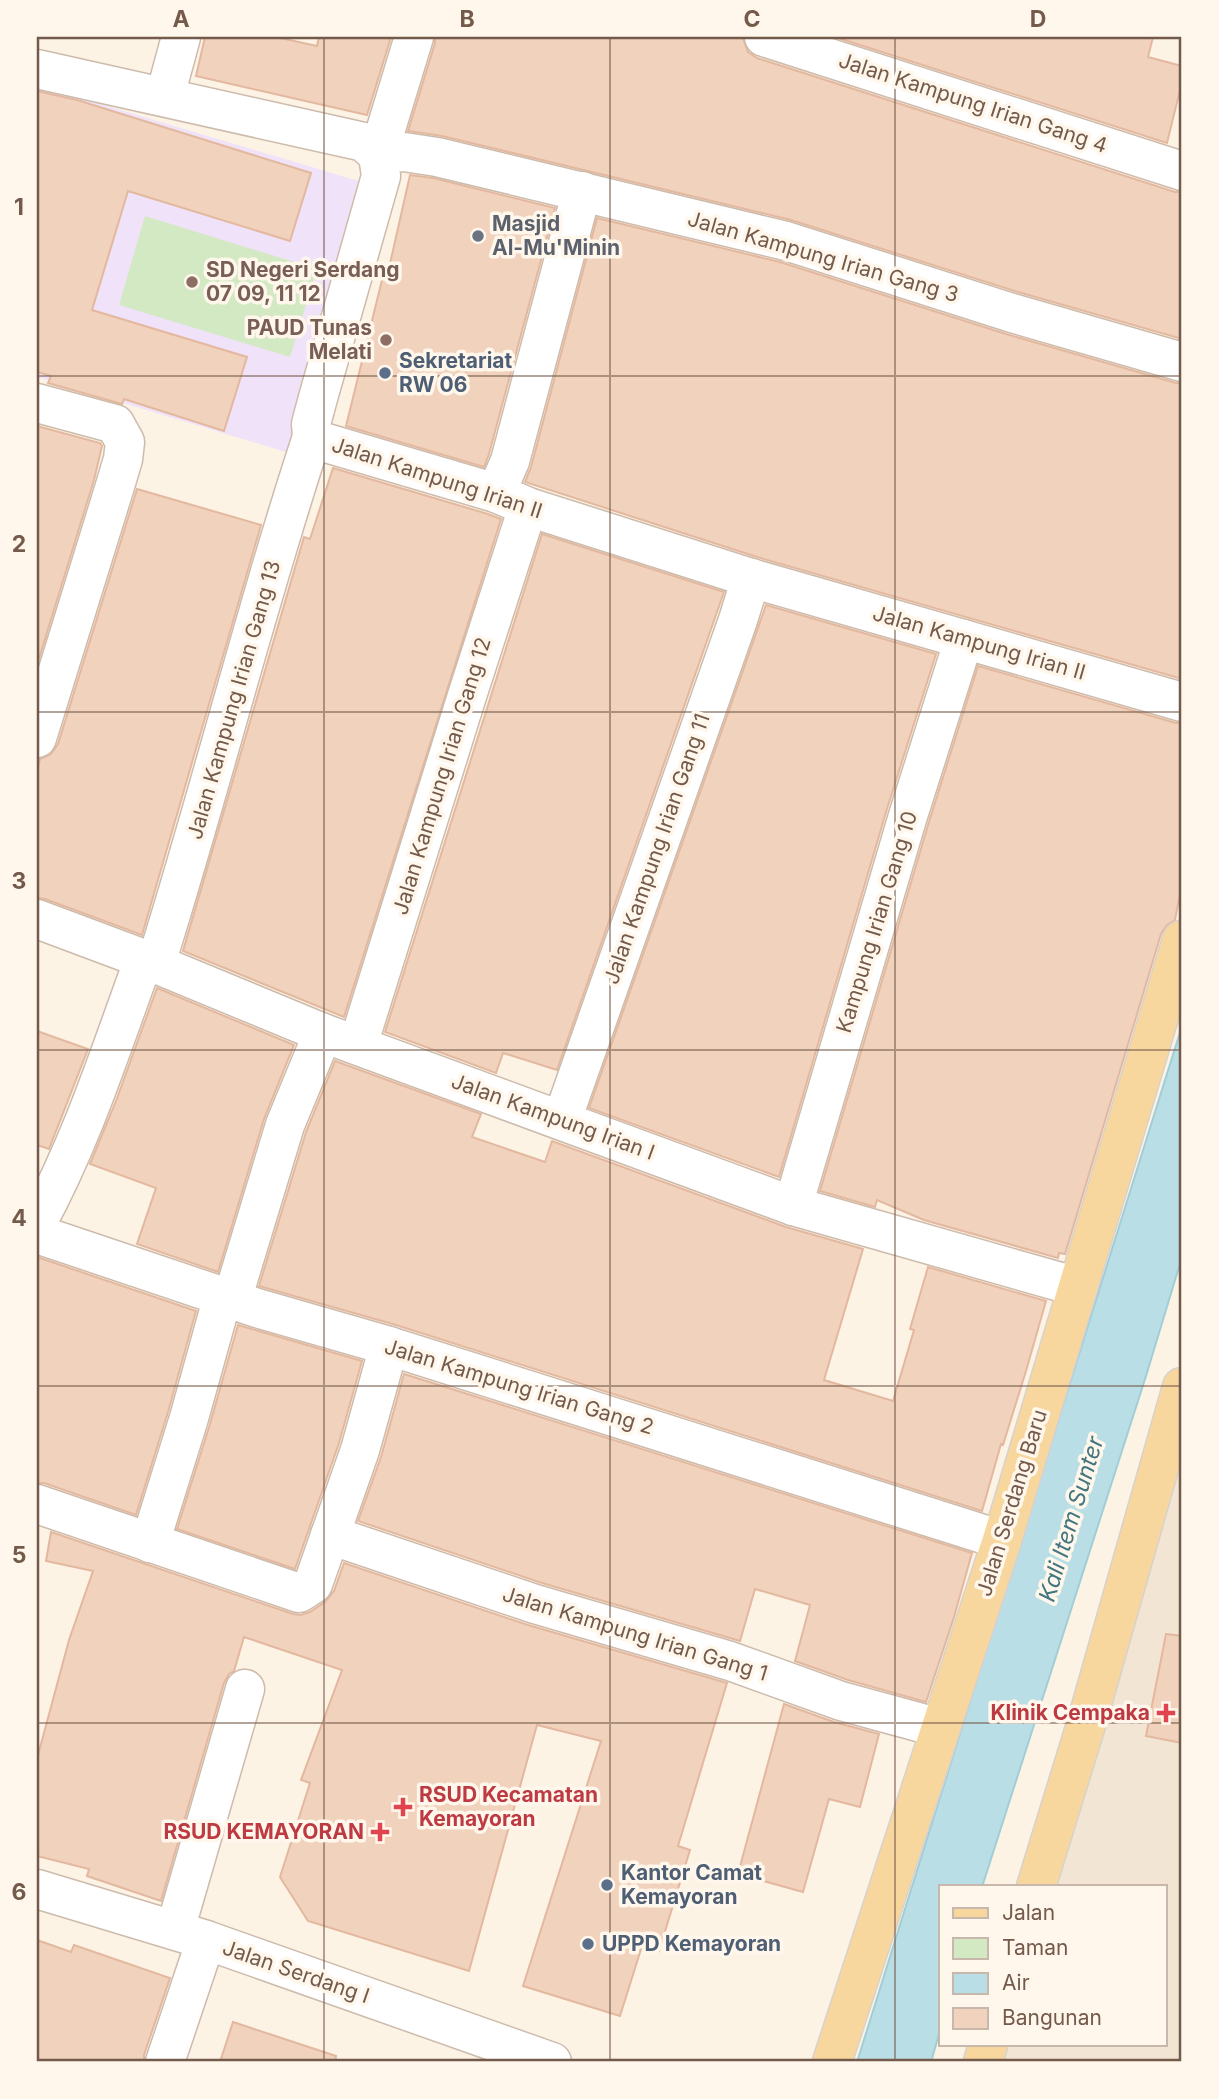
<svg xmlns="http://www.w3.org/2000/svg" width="1219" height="2099" font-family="Inter,sans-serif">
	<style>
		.residential { fill: #f3e5d4 }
		.education { fill: #f0e2f8 }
		.green { fill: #d3e9c4 }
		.water { fill: #badee5; stroke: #a1ced6; stroke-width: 2 }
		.building { fill: #f0d2bd; stroke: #e3b89e; stroke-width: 2 }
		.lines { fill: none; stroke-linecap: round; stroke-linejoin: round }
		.minor-casing { stroke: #cdbbac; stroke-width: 41 }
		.major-casing { stroke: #d8d1cd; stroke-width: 41 }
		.minor { stroke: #fff; stroke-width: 38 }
		.major { stroke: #f8d79f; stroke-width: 38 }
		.grid { fill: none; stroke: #745a4b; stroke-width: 2; stroke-opacity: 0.55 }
		.worship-dot { fill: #6b7280; stroke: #fff7eb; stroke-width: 2.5 }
		.education-dot { fill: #8d6e63; stroke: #fff7eb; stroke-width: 2.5 }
		.service-dot { fill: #5c6f8a; stroke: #fff7eb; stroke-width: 2.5 }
		.health-dot { fill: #e0444e; stroke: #fff7eb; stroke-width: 2.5 }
		.labels { text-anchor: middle; stroke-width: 7; stroke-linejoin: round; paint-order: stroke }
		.street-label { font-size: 21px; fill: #745a4b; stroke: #fff7eb }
		.worship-label { font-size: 21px; font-weight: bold; fill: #5b616d; stroke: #fff7eb; text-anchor: start }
		.education-label { font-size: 21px; font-weight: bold; fill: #785e54; stroke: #fff7eb; text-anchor: start }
		.service-label { font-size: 21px; font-weight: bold; fill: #4e5e75; stroke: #fff7eb; text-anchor: start }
		.health-label { font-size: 21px; font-weight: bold; fill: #be3a42; stroke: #fff7eb; text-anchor: end }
		.water-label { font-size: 23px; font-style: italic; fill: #427680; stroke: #fff7eb }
		.neatline { fill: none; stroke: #745a4b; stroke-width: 2.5 }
		.grid-label { font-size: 23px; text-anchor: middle; font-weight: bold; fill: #745a4b }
	</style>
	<rect width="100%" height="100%" fill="#fcf3e5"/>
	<polygon class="residential" points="1182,1440 1182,2062 993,2062 998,2045 1165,2045 1165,1887 1046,1887"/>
	<polygon class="education" points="37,85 375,186 296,455 37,377"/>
	<polygon class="green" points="145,216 317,269 290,357 119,305"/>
	<polygon class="water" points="1182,1026 1182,1257 1146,1376 982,1887 941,1887 941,2027 931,2062 857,2062"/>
	<g class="building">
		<polygon points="205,37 276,37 317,46 319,37 391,37 367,115 196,76"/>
		<polygon points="435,37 738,37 743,38 748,52 757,58 1175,192 1182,192 1182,339 1018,292 791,220 442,136 408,131 435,43"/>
		<polygon points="835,37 1153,37 1148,57 1182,66 1182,82 1167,143"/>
		<polygon points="37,91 77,100 311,173 290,241 128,191 92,310 247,357 224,431 124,399 122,404 48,383 51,376 37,372"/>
		<polygon points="410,175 433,178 555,208 489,454 484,467 346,426 383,276 387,277"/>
		<polygon points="597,218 780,262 1006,334 1176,383 1182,383 1182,679 757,557 525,482 531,467"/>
		<polygon points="37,426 100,443 102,446 94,480 37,665"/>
		<polygon points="333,468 488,514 501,519 344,1017 183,951 304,537 310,539"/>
		<polygon points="137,489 261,525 142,935 45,899 37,898 37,771 40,759 51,754 58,744"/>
		<polygon points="542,534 724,592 557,1070 503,1053 496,1073 385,1032"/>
		<polygon points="766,605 936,654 886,812 779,1177 589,1108"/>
		<polygon points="978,666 1176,723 1182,723 1182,883 1175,920 1167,925 1161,934 1065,1254 1059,1253 1058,1258 924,1220 877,1200 875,1207 820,1191 928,825"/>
		<polygon points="157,988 294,1045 264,1119 218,1272 137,1244 156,1188 90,1164 116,1101"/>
		<polygon points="37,1031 88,1049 49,1149 37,1145"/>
		<polygon points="335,1061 481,1114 472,1137 545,1162 552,1141 786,1227 863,1249 824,1380 893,1401 914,1330 910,1329 928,1267 1046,1301 1026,1371 1003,1445 1001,1444 982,1511 396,1325 259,1286 306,1132"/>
		<polygon points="37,1257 196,1311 168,1412 136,1515 44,1483 37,1483"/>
		<polygon points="238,1325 362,1361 339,1443 295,1569 177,1529 210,1424"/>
		<polygon points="404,1374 972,1553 954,1617 926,1702 848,1680 795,1661 810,1605 755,1589 740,1641 542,1583 358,1521 381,1457"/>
		<polygon points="51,1532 293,1614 301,1615 310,1612 325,1602 334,1591 344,1563 528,1625 727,1683 678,1846 690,1850 659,1951 642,1946 620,2016 523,1986 601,1741 537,1725 469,1971 308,1921 280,1877 310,1783 301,1780 342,1670 244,1637 234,1671 229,1674 224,1683 161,1901 87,1876 89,1869 37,1856 37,1759 69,1640 93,1571 46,1561"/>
		<polygon points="1166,1634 1182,1636 1182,1743 1146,1736"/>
		<polygon points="784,1704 834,1722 879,1734 860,1807 829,1799 803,1892 738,1874"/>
		<polygon points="37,1940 71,1952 74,1945 170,1978 144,2055 144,2062 37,2062"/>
		<polygon points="233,2022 336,2056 335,2062 220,2062"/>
	</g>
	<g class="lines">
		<defs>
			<g id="minor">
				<polyline points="414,37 378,155 404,152 437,157 786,241 1012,313 1182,362"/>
				<polyline points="764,37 1182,171"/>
				<polyline points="37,69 364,142 378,155 381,176 318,398 311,424 312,437 323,442 496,493 528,507 751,578 1182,702"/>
				<polyline points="165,96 181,37"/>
				<polyline points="37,403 115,424 125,442 123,459 115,486 37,738"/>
				<polyline points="496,493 510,461 582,191"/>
				<polyline points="37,919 144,959 323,1033 793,1206 1078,1287"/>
				<path d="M156 963C211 789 255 610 312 437"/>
				<polyline points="358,1045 466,699 528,507"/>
				<polyline points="562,1120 738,620 751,578"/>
				<polyline points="793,1206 907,819 964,639"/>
				<path d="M37 1223C83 1138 111 1049 144 959"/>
				<polyline points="37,1234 257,1308 389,1346 1002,1540"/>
				<polyline points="232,1300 285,1125 323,1033"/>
				<polyline points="37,1504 299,1593 313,1584 360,1450 389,1346"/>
				<polyline points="330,1535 535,1604 730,1661 841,1701 940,1728"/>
				<polyline points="150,1543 189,1418 223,1296"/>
				<polyline points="37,1889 206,1940 552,2062"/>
				<polyline points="175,1930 245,1689"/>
				<polyline points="165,2062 206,1940"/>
			</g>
			<g id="major">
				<polyline points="1036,1887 1085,1728 1182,1387"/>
				<polyline points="832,2062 1002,1540 1182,940"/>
				<polyline points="983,2062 988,2045"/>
			</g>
		</defs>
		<use href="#minor" class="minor-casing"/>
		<use href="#major" class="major-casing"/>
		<use href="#minor" class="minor"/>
		<use href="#major" class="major"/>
	</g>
	<path class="grid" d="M324 37V2062M610 37V2062M895 37V2062M37 376H1182M37 712H1182M37 1050H1182M37 1386H1182M37 1723H1182"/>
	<circle class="worship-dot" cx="478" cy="236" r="7"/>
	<g class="education-dot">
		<circle cx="192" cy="282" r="7"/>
		<circle cx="386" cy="340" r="7"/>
	</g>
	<g class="service-dot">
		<circle cx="385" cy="373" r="7"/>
		<circle cx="607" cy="1885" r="7"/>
		<circle cx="588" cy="1944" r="7"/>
	</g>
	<g class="health-dot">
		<path d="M1162.5 1702.5h7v7h7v7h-7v7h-7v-7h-7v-7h7z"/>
		<path d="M399.5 1796.5h7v7h7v7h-7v7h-7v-7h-7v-7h7z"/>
		<path d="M376.5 1821.5h7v7h7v7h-7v7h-7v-7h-7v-7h7z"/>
	</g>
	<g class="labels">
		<g class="street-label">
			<text transform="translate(973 103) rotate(18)" y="7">Jalan Kampung Irian Gang 4</text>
			<text transform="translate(823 257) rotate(16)" y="7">Jalan Kampung Irian Gang 3</text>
			<text transform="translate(437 478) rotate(18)" y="7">Jalan Kampung Irian II</text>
			<text transform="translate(979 643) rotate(16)" y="7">Jalan Kampung Irian II</text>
			<text transform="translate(234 700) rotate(-74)" y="7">Jalan Kampung Irian Gang 13</text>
			<text transform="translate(442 776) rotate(-73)" y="7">Jalan Kampung Irian Gang 12</text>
			<text transform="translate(657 849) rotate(-71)" y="7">Jalan Kampung Irian Gang 11</text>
			<text transform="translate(877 922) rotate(-73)" y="7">Kampung Irian Gang 10</text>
			<text transform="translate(553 1117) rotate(20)" y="7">Jalan Kampung Irian I</text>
			<text transform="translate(519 1387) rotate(17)" y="7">Jalan Kampung Irian Gang 2</text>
			<text transform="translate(1012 1503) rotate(-73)" y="7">Jalan Serdang Baru</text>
			<text transform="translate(635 1634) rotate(17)" y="7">Jalan Kampung Irian Gang 1</text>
			<text transform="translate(296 1972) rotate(19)" y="7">Jalan Serdang I</text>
		</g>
		<g class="worship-label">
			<text x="492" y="231">Masjid<tspan x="492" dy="24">Al-Mu'Minin</tspan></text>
		</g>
		<g class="education-label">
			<text x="206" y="277">SD Negeri Serdang<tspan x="206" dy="24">07 09, 11 12</tspan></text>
			<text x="372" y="335" text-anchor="end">PAUD Tunas<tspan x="372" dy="24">Melati</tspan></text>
		</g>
		<g class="service-label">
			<text x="399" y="368">Sekretariat<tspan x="399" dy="24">RW 06</tspan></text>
			<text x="621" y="1880">Kantor Camat<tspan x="621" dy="24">Kemayoran</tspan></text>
			<text x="602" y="1951">UPPD Kemayoran</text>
		</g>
		<g class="health-label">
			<text x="1150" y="1720">Klinik Cempaka</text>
			<text x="419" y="1802" text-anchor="start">RSUD Kecamatan<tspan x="419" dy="24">Kemayoran</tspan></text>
			<text x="364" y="1839">RSUD KEMAYORAN</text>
		</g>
		<g class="water-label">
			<text transform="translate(1071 1519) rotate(-73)" y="8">Kali Item Sunter</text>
		</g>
	</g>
	<rect width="1219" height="2099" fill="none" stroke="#fff7eb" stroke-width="77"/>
	<rect x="939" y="1885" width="228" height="161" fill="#fff7eb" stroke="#c7b8ab" stroke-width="2"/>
	<rect x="953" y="1908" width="35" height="10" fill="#f8d79f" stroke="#c7b8ab" stroke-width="2"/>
	<text x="1002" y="1920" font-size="21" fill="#745a4b">Jalan</text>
	<rect x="953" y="1938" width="35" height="21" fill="#d3e9c4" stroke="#c7b8ab" stroke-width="2"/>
	<text x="1002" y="1955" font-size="21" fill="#745a4b">Taman</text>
	<rect x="953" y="1973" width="35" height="21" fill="#badee5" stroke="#c7b8ab" stroke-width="2"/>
	<text x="1002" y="1990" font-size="21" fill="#745a4b">Air</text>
	<rect x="953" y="2008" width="35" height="21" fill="#f0d2bd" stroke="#c7b8ab" stroke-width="2"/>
	<text x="1002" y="2025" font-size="21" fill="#745a4b">Bangunan</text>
	<rect x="38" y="38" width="1142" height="2022" class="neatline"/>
	<g class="grid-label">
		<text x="181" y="27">A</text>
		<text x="467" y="27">B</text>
		<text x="752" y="27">C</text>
		<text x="1038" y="27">D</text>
		<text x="19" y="215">1</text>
		<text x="19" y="552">2</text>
		<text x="19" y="889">3</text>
		<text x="19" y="1226">4</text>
		<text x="19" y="1563">5</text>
		<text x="19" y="1900">6</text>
	</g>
</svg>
